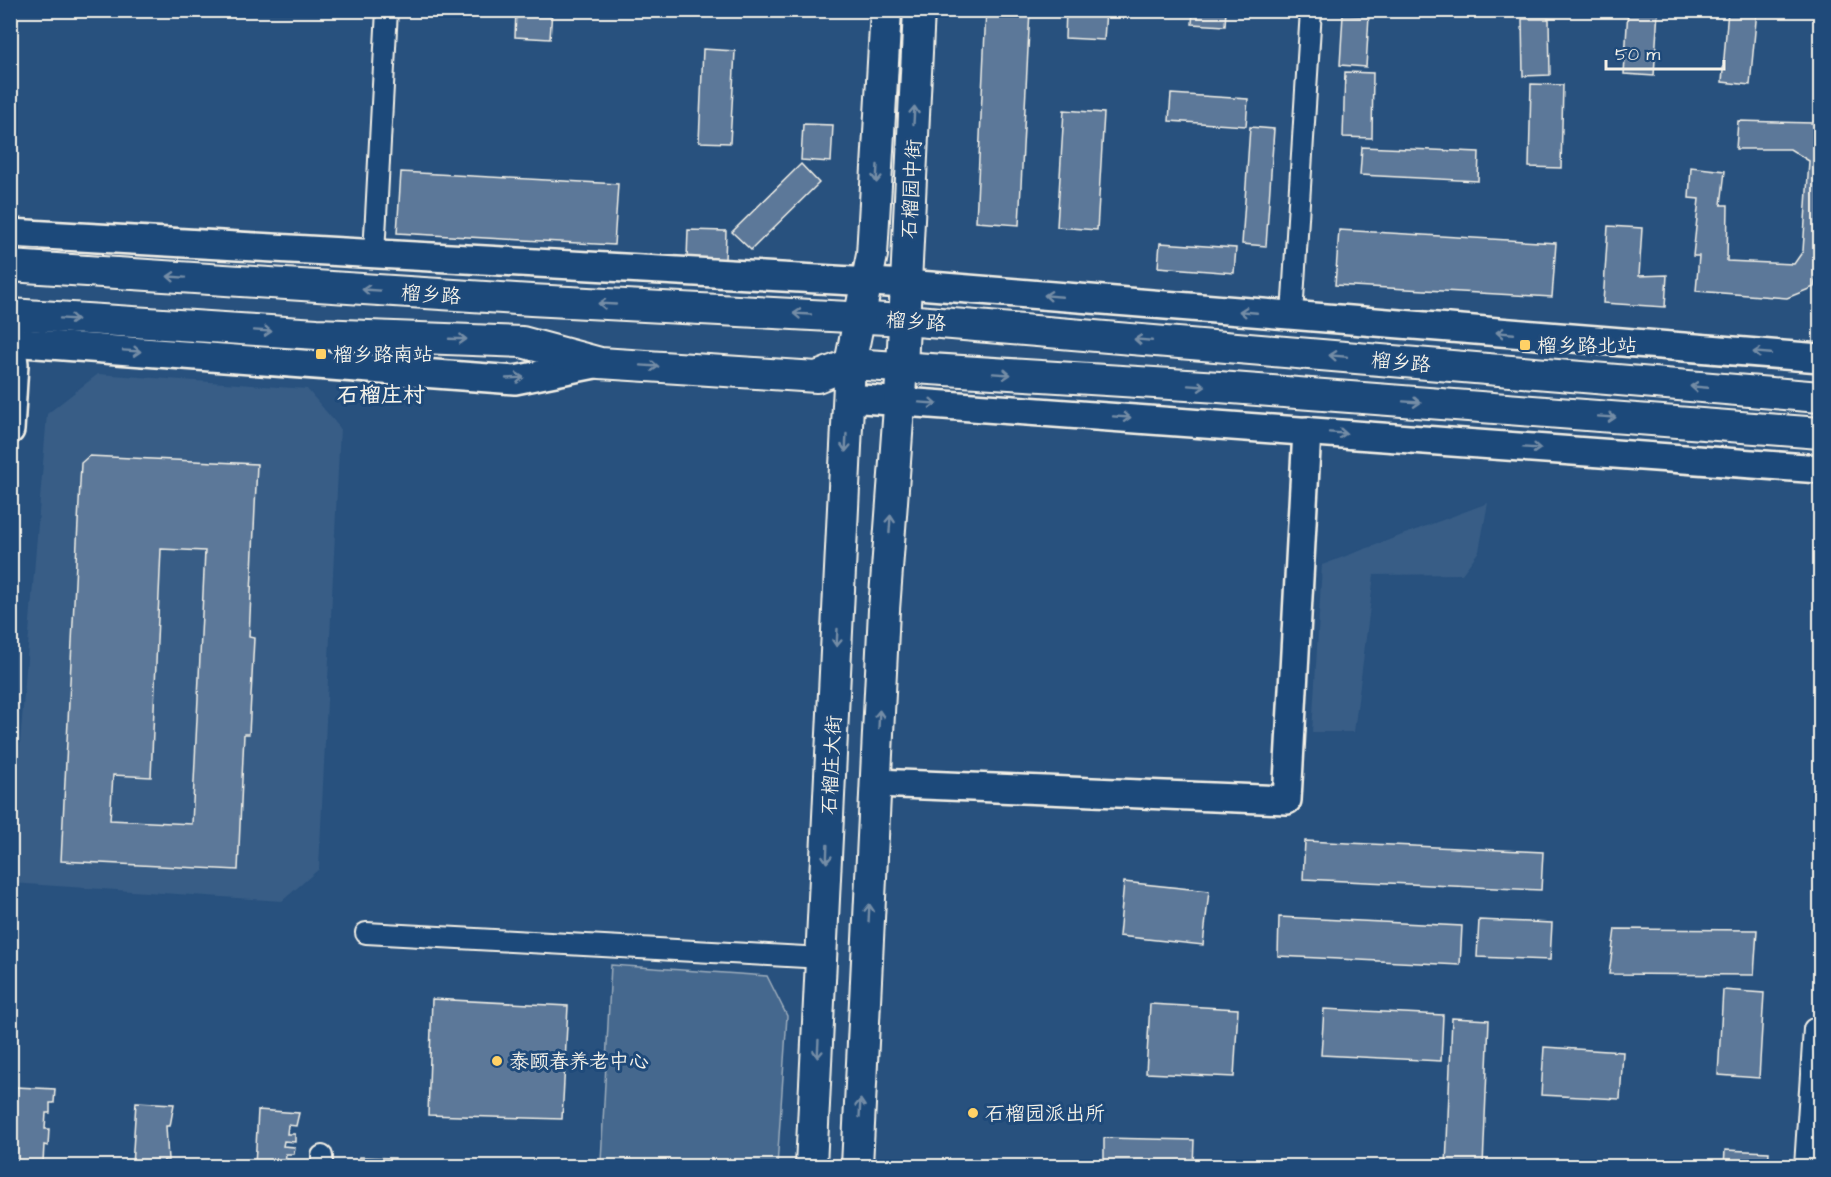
<svg xmlns="http://www.w3.org/2000/svg" width="1831" height="1177" font-family="'Architects Daughter','LXGW WenKai TC',sans-serif">
	<style>
		.built { fill: #375d86 }
		.green { fill: #45688e; stroke: #9cacbb; stroke-width: 1.5 }
		.building { fill: #5b7899; stroke: #f4f1e8; stroke-width: 1.5; fill-rule: evenodd }
		.lines { fill: none; stroke-linecap: round; stroke-linejoin: round }
		.street-casing { stroke: #f4f1e8; stroke-width: 24 }
		.secondary-casing { stroke: #f4f1e8; stroke-width: 32 }
		.primary-casing { stroke: #f4f1e8; stroke-width: 34 }
		.street { stroke: #1f4a7a; stroke-width: 20 }
		.secondary { stroke: #1f4a7a; stroke-width: 27 }
		.primary { stroke: #1f4a7a; stroke-width: 30 }
		.oneway { stroke: #748da6 }
		.poi-dot { fill: #ffd166; stroke: #1f4a7a; stroke-width: 2 }
		.labels { text-anchor: middle; stroke-width: 6; stroke-linejoin: round; paint-order: stroke }
		.street-label { font-size: 20px; fill: #f4f1e8; stroke: #1f4a7a }
		.poi-label { font-size: 20px; fill: #f4f1e8; stroke: #1f4a7a; text-anchor: start }
		.quarter-label { font-size: 22px; font-weight: bold; fill: #f4f1e8; stroke: #1f4a7a }
	</style>
	<rect width="100%" height="100%" fill="#28517e"/>
	<filter id="ink" filterUnits="userSpaceOnUse"><feTurbulence type="fractalNoise" baseFrequency=".0167" numOctaves="2"/><feDisplacementMap in="SourceGraphic" scale="12" xChannelSelector="R" yChannelSelector="G"/><feConvolveMatrix kernelMatrix="1 2 1 2 8 2 1 2 1" color-interpolation-filters="sRGB"/></filter>
	<g filter="url(#ink)">
		<g class="built">
			<polygon points="98,374 307,389 340,428 319,869 282,901 11,883 11,853 47,414"/>
			<polygon points="1488,503 1479,551 1462,574 1374,575 1354,732 1312,732 1322,565"/>
		</g>
		<polygon class="green" points="611,965 767,976 787,1016 777,1166 620,1166 601,1162"/>
		<g class="building">
			<polygon points="516,10 552,10 550,39 515,37"/>
			<polygon points="986,10 1030,10 1019,225 976,222"/>
			<polygon points="1066,10 1106,10 1104,40 1065,38"/>
			<polygon points="1193,10 1226,10 1225,26 1192,24"/>
			<polygon points="1386,10 1438,10 1438,15"/>
			<polygon points="1469,10 1527,10 1527,14"/>
			<polygon points="1628,10 1658,10 1654,76 1624,74"/>
			<polygon points="1728,10 1757,10 1750,85 1722,82"/>
			<polygon points="1343,15 1369,16 1366,67 1340,65"/>
			<polygon points="1522,19 1549,19 1550,75 1523,76"/>
			<polygon points="703,49 735,51 730,143 699,142"/>
			<polygon points="1345,72 1373,73 1372,138 1343,137"/>
			<polygon points="1531,84 1563,85 1561,168 1529,167"/>
			<polygon points="1171,94 1248,99 1246,126 1169,121"/>
			<polygon points="1064,110 1104,113 1097,230 1057,227"/>
			<polygon points="1738,121 1813,123 1820,130 1820,259 1814,287 1787,298 1696,291 1699,256 1693,256 1699,199 1689,198 1691,167 1725,171 1721,205 1728,205 1727,261 1794,264 1803,251 1809,161 1790,149 1736,149"/>
			<polygon points="803,124 833,125 831,162 801,160"/>
			<polygon points="1250,127 1274,129 1266,246 1242,244"/>
			<polygon points="1362,147 1479,152 1478,181 1360,175"/>
			<polygon points="801,164 819,183 751,250 732,232"/>
			<polygon points="401,172 618,184 614,245 397,233"/>
			<polygon points="1608,226 1642,228 1639,276 1667,275 1665,307 1603,303"/>
			<polygon points="688,230 726,231 725,260 687,259"/>
			<polygon points="1339,230 1556,243 1552,297 1335,285"/>
			<polygon points="1160,243 1236,248 1234,273 1158,267"/>
			<path d="M89 456 257 464 249 637 254 638 249 734H244L238 870 61 861 81 463ZM161 549 205 551 192 824 110 820 113 775 151 777Z"/>
			<polygon points="1305,841 1543,852 1541,890 1303,879"/>
			<polygon points="1124,882 1209,891 1203,945 1119,936"/>
			<polygon points="1279,917 1462,926 1460,965 1278,956"/>
			<polygon points="1479,920 1552,923 1550,960 1477,957"/>
			<polygon points="1615,929 1757,930 1754,975 1609,974"/>
			<polygon points="1723,990 1764,993 1759,1078 1718,1075"/>
			<polygon points="432,999 568,1006 562,1119 428,1115"/>
			<polygon points="1150,1004 1238,1009 1234,1077 1146,1073"/>
			<polygon points="1324,1009 1443,1015 1441,1061 1321,1055"/>
			<polygon points="1452,1018 1489,1020 1483,1166 1446,1166"/>
			<polygon points="1544,1047 1623,1052 1620,1099 1541,1095"/>
			<polygon points="16,1087 55,1089 54,1103 50,1103 50,1113 46,1113 45,1129 49,1129 48,1146 44,1145 43,1162 47,1162 47,1166 11,1166"/>
			<polygon points="136,1102 174,1104 170,1126 166,1126 168,1160 164,1160 163,1166 132,1166"/>
			<polygon points="258,1110 299,1113 296,1126 288,1125 287,1134 295,1134 295,1142 284,1141 283,1146 295,1147 294,1154 286,1154 285,1166 255,1166"/>
			<polygon points="1104,1138 1194,1140 1193,1166 1104,1166"/>
			<polygon points="1725,1150 1769,1152 1768,1166 1724,1166"/>
			<polygon points="359,1157 395,1158 394,1166 359,1166"/>
		</g>
		<g class="lines">
			<defs>
				<g id="street">
					<polyline points="374,254 387,10"/>
					<polyline points="1292,315 1311,10"/>
					<polyline points="366,933 823,958"/>
					<polyline points="322,1166 322,1156"/>
					<polyline points="1805,1166 1814,1029"/>
				</g>
				<g id="secondary">
					<polyline points="10,233 906,284 1820,358"/>
					<polyline points="10,332 14,364 10,430"/>
					<polyline points="10,342 515,380 600,363"/>
					<polyline points="849,398 1820,469"/>
					<polyline points="876,783 1287,800 1307,431"/>
				</g>
				<g id="primary">
					<polyline points="10,266 531,300 905,320 1820,397"/>
					<polyline points="10,314 317,334 522,342 600,363 817,377 850,364 1219,387 1820,433"/>
					<polyline points="811,1166 850,364 872,255 886,10"/>
					<polyline points="857,1166 884,610 902,367 919,10"/>
				</g>
			</defs>
			<use href="#street" class="street-casing"/>
			<use href="#secondary" class="secondary-casing"/>
			<use href="#primary" class="primary-casing"/>
			<use href="#street" class="street"/>
			<use href="#secondary" class="secondary"/>
			<use href="#primary" class="primary"/>
		</g>
		<defs><path id="oneway-shaft" d="M-6 0H5M1.5-3L5.5 0L1.5 3" fill="none" stroke-width="1.6" stroke-linecap="round" stroke-linejoin="round" transform="scale(1.5)"/></defs>
		<g class="oneway">
			<use href="#oneway-shaft" transform="translate(914 115) rotate(-87)"/>
			<use href="#oneway-shaft" transform="translate(877 174) rotate(93)"/>
			<use href="#oneway-shaft" transform="translate(176 277) rotate(-176)"/>
			<use href="#oneway-shaft" transform="translate(371 290) rotate(-176)"/>
			<use href="#oneway-shaft" transform="translate(1053 296) rotate(-175)"/>
			<use href="#oneway-shaft" transform="translate(607 304) rotate(-177)"/>
			<use href="#oneway-shaft" transform="translate(1248 312) rotate(-175)"/>
			<use href="#oneway-shaft" transform="translate(802 314) rotate(-177)"/>
			<use href="#oneway-shaft" transform="translate(69 319) rotate(4)"/>
			<use href="#oneway-shaft" transform="translate(263 331) rotate(4)"/>
			<use href="#oneway-shaft" transform="translate(1505 333) rotate(-175)"/>
			<use href="#oneway-shaft" transform="translate(458 339) rotate(2)"/>
			<use href="#oneway-shaft" transform="translate(1143 340) rotate(-175)"/>
			<use href="#oneway-shaft" transform="translate(132 351) rotate(4)"/>
			<use href="#oneway-shaft" transform="translate(1762 353) rotate(-175)"/>
			<use href="#oneway-shaft" transform="translate(1338 356) rotate(-175)"/>
			<use href="#oneway-shaft" transform="translate(650 366) rotate(4)"/>
			<use href="#oneway-shaft" transform="translate(1002 374) rotate(4)"/>
			<use href="#oneway-shaft" transform="translate(515 378) rotate(-3)"/>
			<use href="#oneway-shaft" transform="translate(1197 386) rotate(4)"/>
			<use href="#oneway-shaft" transform="translate(1699 387) rotate(-175)"/>
			<use href="#oneway-shaft" transform="translate(1412 402) rotate(4)"/>
			<use href="#oneway-shaft" transform="translate(928 403) rotate(4)"/>
			<use href="#oneway-shaft" transform="translate(1122 417) rotate(4)"/>
			<use href="#oneway-shaft" transform="translate(1607 417) rotate(4)"/>
			<use href="#oneway-shaft" transform="translate(1338 433) rotate(4)"/>
			<use href="#oneway-shaft" transform="translate(846 443) rotate(93)"/>
			<use href="#oneway-shaft" transform="translate(1532 448) rotate(4)"/>
			<use href="#oneway-shaft" transform="translate(890 524) rotate(-86)"/>
			<use href="#oneway-shaft" transform="translate(837 638) rotate(93)"/>
			<use href="#oneway-shaft" transform="translate(879 719) rotate(-87)"/>
			<use href="#oneway-shaft" transform="translate(827 854) rotate(92)"/>
			<use href="#oneway-shaft" transform="translate(869 913) rotate(-87)"/>
			<use href="#oneway-shaft" transform="translate(818 1049) rotate(93)"/>
			<use href="#oneway-shaft" transform="translate(860 1108) rotate(-87)"/>
		</g>
	</g>
	<g class="poi-dot">
		<rect x="1519" y="339" width="12" height="12" rx="3"/>
		<rect x="315" y="348" width="12" height="12" rx="3"/>
		<circle cx="497" cy="1061" r="6"/>
		<circle cx="973" cy="1113" r="6"/>
	</g>
	<g class="labels">
		<g class="street-label">
			<text transform="translate(911 189) rotate(-87)" y="7">石榴园中街</text>
			<text transform="translate(431 294) rotate(4)" y="7">榴乡路</text>
			<text transform="translate(916 321) rotate(4)" y="7">榴乡路</text>
			<text transform="translate(1401 362) rotate(5)" y="7">榴乡路</text>
			<text transform="translate(831 765) rotate(-87)" y="7">石榴庄大街</text>
		</g>
		<g class="poi-label">
			<text x="1537" y="352">榴乡路北站</text>
			<text x="333" y="361">榴乡路南站</text>
			<text x="509" y="1068">泰颐春养老中心</text>
			<text x="985" y="1120">石榴园派出所</text>
		</g>
		<g class="quarter-label">
			<text x="381" y="402">石榴庄村</text>
		</g>
	</g>
	<rect width="1831" height="1177" fill="none" stroke="#1f4a7a" stroke-width="36"/>
	<rect x="18" y="18" width="1795" height="1141" fill="none" stroke="#f4f1e8" stroke-width="2" filter="url(#ink)"/>
	<path d="M1606 60v9h118v-9" fill="none" stroke="#f4f1e8" stroke-width="3"/>
	<text x="1615" y="60" font-size="18" fill="#f4f1e8" stroke="#1f4a7a" stroke-width="4.5" paint-order="stroke">50 m</text>
</svg>
